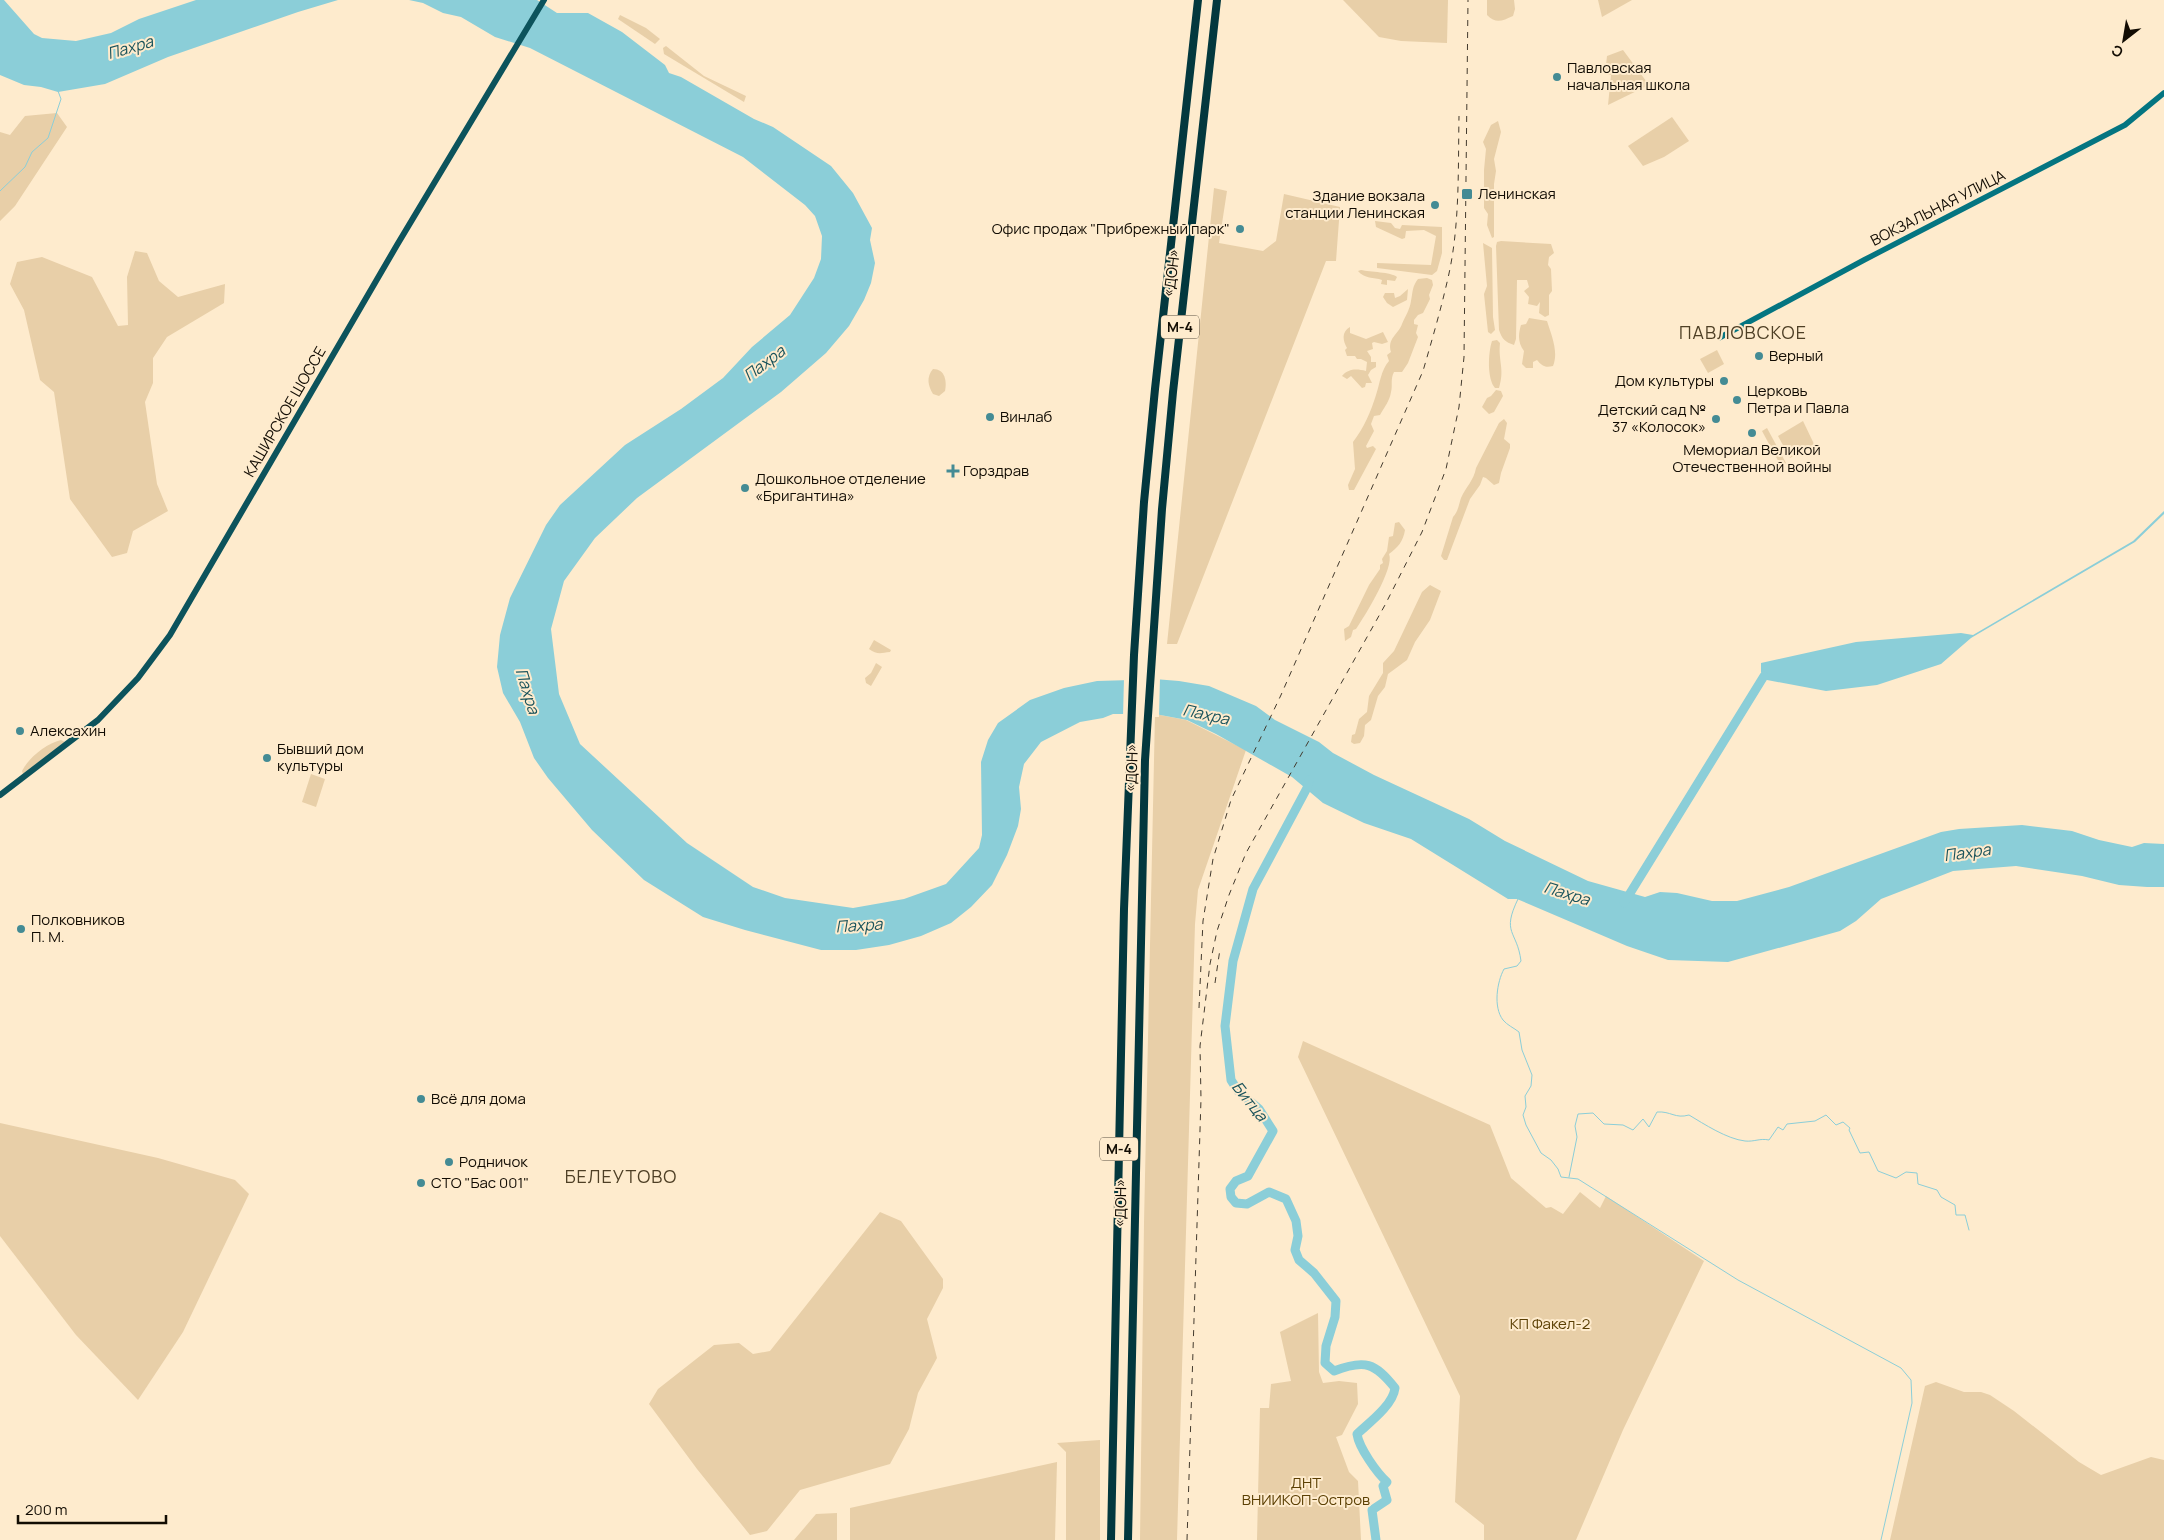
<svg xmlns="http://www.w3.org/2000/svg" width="2164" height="1540" font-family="Manrope,sans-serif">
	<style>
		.green { fill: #e8cfa8 }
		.water { fill: #8bced8 }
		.pier { fill: #feebcd }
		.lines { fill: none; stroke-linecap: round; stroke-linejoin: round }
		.stream { stroke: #8bced8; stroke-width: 1 }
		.river { stroke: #8bced8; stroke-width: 9 }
		.secondary { stroke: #047581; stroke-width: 5.5 }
		.primary { stroke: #0c535c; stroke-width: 6 }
		.highway { stroke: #03383e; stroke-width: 8 }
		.rail { stroke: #433a2d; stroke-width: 1; stroke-dasharray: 6 6; stroke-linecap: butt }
		.poi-dot { fill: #448b94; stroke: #feebcd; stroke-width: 2 }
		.labels { text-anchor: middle; stroke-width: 4; stroke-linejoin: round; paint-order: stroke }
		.shield { fill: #feebcd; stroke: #594f40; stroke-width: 1 }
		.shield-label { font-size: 14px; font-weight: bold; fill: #120c03 }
		.poi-label { font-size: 15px; fill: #120c03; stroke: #feebcd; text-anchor: start }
		.street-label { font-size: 15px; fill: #120c03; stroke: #feebcd }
		.park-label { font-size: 15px; fill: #5b3f03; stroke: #feebcd }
		.water-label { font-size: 16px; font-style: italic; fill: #1a535b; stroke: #feebcd }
		.quarter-label { font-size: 18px; letter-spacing: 1px; fill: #4e3f25; stroke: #feebcd }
	</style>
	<rect width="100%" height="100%" fill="#feebcd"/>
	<g class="green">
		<polygon points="1343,0 1448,0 1447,43 1401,41 1379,37"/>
		<path d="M1487 0H1514L1515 9 1513 16C1502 21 1496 24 1487 15Z"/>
		<polygon points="1598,0 1632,0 1602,17"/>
		<polygon points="620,15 646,28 660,39 655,44 618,19"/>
		<polygon points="666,46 704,76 746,96 744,102 664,54 663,48"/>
		<polygon points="1623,50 1649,85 1608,105 1611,75 1605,74 1607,56"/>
		<polygon points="57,113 67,127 15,206 0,221 0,132 10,135 25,116"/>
		<polygon points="1672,117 1689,141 1664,157 1643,166 1628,146"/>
		<polygon points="1498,121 1501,132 1494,159 1496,171 1494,184 1494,237 1492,238 1487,225 1488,214 1484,208 1484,170 1486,149 1483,142 1491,125"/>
		<polygon points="1214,188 1227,191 1219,243 1263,251 1276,241 1284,194 1340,207 1336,261 1326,261 1177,644 1167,644"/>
		<polygon points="1375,221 1391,223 1395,228 1400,229 1402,225 1442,227 1442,253 1437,271 1432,275 1377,268 1377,263 1431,265 1436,236 1424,230 1406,231 1405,238 1402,239 1376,227"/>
		<path d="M1501 241 1551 244 1554 253 1549 257 1548 265 1551 269 1552 291 1549 295V315L1545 317 1539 313 1540 302 1537 306 1528 304 1529 297 1524 291 1529 287 1527 280H1517L1516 339 1514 345C1505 342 1502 339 1499 330L1496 246 1497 242Z"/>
		<polygon points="1483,243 1492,248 1493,317 1495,330 1491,334 1488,332 1484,294 1487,286"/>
		<polygon points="135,251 147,253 159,281 178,297 225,284 224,303 167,337 153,358 153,383 145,402 157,484 168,511 133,531 127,553 112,557 70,499 54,392 40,380 24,310 10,284 17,262 42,257 92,277 118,326 128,325 127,277"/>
		<path d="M1361 270C1370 272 1391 272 1397 277L1395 281 1387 280V285L1381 284 1382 280C1374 277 1364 279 1358 271Z"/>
		<path d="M1427 278 1432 280 1433 285 1429 295 1430 299 1423 313 1418 315 1414 320V324L1418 325 1416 333 1418 337 1408 363 1402 372H1394C1390 380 1393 385 1391 392 1390 400 1384 408 1380 415L1374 416 1371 424 1374 431 1366 446 1367 448 1373 446 1376 449 1354 490H1349L1348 485 1355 469 1353 442C1364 428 1371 411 1376 395 1380 383 1381 370 1389 361L1387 355 1391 352C1387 338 1398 335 1402 324 1405 317 1410 309 1411 301 1413 291 1412 287 1418 279Z"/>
		<polygon points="1408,289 1407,300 1393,307 1387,303 1383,297 1385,293 1394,293 1395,298 1400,296"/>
		<path d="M1529 318 1547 321C1551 334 1559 352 1553 366 1545 368 1542 366 1537 360L1533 362V368H1526L1522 364 1524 351C1518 343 1518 335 1521 325L1526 324Z"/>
		<path d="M1350 327V333L1366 339 1383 332 1388 342 1382 344 1374 342 1372 343 1373 349 1367 351 1371 357V362H1376V367L1371 370 1368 375 1372 383H1366L1365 387 1362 388 1351 376 1347 379 1342 376C1349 368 1357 369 1366 371L1367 362 1361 359H1357L1355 356H1347L1345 350 1347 348C1343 341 1341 332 1350 327Z"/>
		<path d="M1497 340 1500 343C1498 361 1505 369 1499 388H1495C1487 379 1488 353 1492 341Z"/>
		<polygon points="1717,350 1724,364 1708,373 1700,359"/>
		<path d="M933 369C945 369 947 381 945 391L939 396 933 394C928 386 926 377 933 369Z"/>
		<polygon points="1496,390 1501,391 1503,396 1494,412 1489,414 1482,407 1487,398 1491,396"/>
		<path d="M1504 419 1507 423 1504 439 1510 444V448L1501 473 1499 483 1494 485 1486 478 1483 477 1480 485 1470 499 1447 560H1444L1441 556 1453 517C1458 512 1459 504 1461 498 1466 487 1474 480 1476 468L1499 423Z"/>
		<polygon points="1803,421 1814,444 1790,458 1778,436"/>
		<polygon points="1767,428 1786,463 1781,466 1762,431"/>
		<path d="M1399 522 1405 530C1403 542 1398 547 1389 554 1395 567 1365 616 1356 629L1353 630 1351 637 1345 641 1344 629 1349 626 1369 585 1380 569V565L1383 563 1382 559 1387 551 1389 537 1393 536 1395 523Z"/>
		<polygon points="1430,585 1441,591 1430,620 1415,642 1407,660 1388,674 1385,687 1378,696 1371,720 1365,725 1364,736 1360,743 1354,744 1351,742 1352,735 1355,734 1359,719 1367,712 1369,696 1383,673 1383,663 1394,651 1422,592"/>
		<path d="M874 640 891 650 890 652C881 653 877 655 869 649Z"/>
		<polygon points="876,663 882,667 871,686 866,683 865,678 871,673"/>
		<polygon points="1155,714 1186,720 1246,750 1198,890 1195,924 1177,1540 1140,1540 1144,1223"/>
		<path d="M61 740 65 742 23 774 22 771C29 757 46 744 61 740Z"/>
		<polygon points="311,774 325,779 316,807 302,802"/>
		<polygon points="1303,1041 1490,1125 1511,1178 1546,1208 1551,1207 1563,1214 1580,1192 1600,1208 1606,1196 1704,1261 1623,1430 1576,1540 1484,1540 1484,1525 1455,1502 1460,1396 1298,1057"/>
		<polygon points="0,1123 158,1158 235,1180 249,1194 183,1332 138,1400 76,1335 0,1236"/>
		<polygon points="880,1212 901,1221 943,1279 943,1288 927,1319 937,1358 918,1393 909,1429 890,1464 800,1490 767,1531 750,1535 697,1469 649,1404 658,1389 714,1345 739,1343 753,1354 770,1351"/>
		<polygon points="1318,1313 1319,1372 1323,1383 1339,1381 1357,1383 1358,1404 1342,1435 1336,1437 1349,1472 1358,1481 1361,1540 1257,1540 1260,1408 1269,1408 1271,1384 1291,1381 1280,1332"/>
		<polygon points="1936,1382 1964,1392 1981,1392 1990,1395 2014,1411 2079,1462 2101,1475 2151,1457 2164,1460 2164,1540 1890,1540 1925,1386"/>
		<polygon points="1100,1440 1100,1540 1066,1540 1066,1452 1057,1443"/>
		<polygon points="1057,1462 1055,1540 850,1540 850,1508"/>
		<polygon points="837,1513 837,1540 794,1540 816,1514"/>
	</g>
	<g class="water">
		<polygon points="0,0 4,0 34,34 42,38 76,41 111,33 139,19 196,0 338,0 298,12 168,57 105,84 58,92 41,87 24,85 0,75"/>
		<polygon points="409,0 537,0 557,13 588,13 622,32 665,65 669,73 681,77 754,119 773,127 831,166 853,193 872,228 870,240 875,263 871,283 864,300 849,326 826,353 781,392 637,498 595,538 564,581 551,629 559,694 580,744 687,843 753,887 785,898 853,908 904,899 946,884 979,848 982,835 981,762 988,740 998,723 1030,700 1064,688 1097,681 1131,680 1142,678 1179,681 1209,686 1256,706 1275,720 1319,742 1333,753 1374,775 1469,819 1505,841 1588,881 1645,897 1660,892 1677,893 1712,901 1737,901 1789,887 1941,832 1959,829 2022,825 2072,831 2099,840 2132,847 2144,843 2164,844 2164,887 2147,887 2119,885 2082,876 2016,866 1953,871 1881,899 1856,921 1840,931 1728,962 1668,960 1627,946 1517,899 1508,899 1411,839 1364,823 1323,803 1292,777 1216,734 1187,720 1155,714 1113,714 1103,718 1080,722 1041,742 1024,764 1019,787 1021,809 1018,826 1007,855 992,885 971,907 951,923 921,936 889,945 856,950 821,950 745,930 703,917 644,880 592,830 548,778 534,758 520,722 503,693 497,667 500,635 510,598 546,525 560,505 625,445 681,409 723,378 752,347 790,315 814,278 821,259 822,236 815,216 805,205 743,157 530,48 495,37 461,17 443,13 423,3"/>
		<polygon points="2164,511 2164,514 2135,542 1971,638 1941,664 1877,685 1826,691 1767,680 1761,672 1761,663 1856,642 1961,633 1973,635 2133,541"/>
	</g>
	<polygon class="pier" points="1142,675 1160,677 1159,717 1123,717 1124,678"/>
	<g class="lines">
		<g class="stream">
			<polyline points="0,191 25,167 32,152 48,138 61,99 58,91"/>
			<path d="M1518 899C1501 934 1517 930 1521 961L1517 966 1504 969C1497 982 1493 1007 1503 1020 1507 1025 1514 1028 1519 1032L1522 1050 1532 1075 1531 1086 1525 1096 1526 1107 1523 1115 1526 1125 1541 1153 1551 1160 1558 1169 1561 1177 1578 1179 1738 1280 1901 1368 1911 1380 1912 1403 1881 1540"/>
			<path d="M1569 1177 1577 1137 1575 1126 1578 1114 1593 1113 1604 1124 1623 1125 1633 1130 1643 1119 1649 1127 1657 1112C1671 1111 1675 1119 1689 1115 1704 1124 1727 1139 1745 1141 1754 1142 1760 1138 1769 1140L1778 1127 1783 1130 1787 1124 1815 1121 1826 1115 1836 1125 1843 1122 1850 1128 1849 1130 1860 1153 1869 1152 1878 1171 1896 1178 1906 1172 1917 1173 1918 1184 1937 1190 1941 1197 1955 1205 1956 1215H1965L1969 1230"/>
		</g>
		<g class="river">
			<path d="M1309 780 1307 788 1253 889 1233 961 1225 1026 1231 1080 1238 1091 1259 1109 1273 1131 1248 1176 1236 1181 1230 1189 1231 1197 1236 1203 1247 1204 1269 1192 1286 1199 1296 1221 1298 1236 1295 1250 1299 1260 1314 1273 1336 1301 1335 1317 1326 1346 1325 1363 1334 1371C1365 1359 1375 1363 1395 1388 1393 1405 1370 1422 1357 1434 1359 1448 1377 1473 1387 1482L1383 1486 1387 1500 1372 1510 1376 1540"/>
			<polyline points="1624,903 1764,676"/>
		</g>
		<polyline class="secondary" points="1719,338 1864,260 2125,125 2164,93"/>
		<polyline class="primary" points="0,795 98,720 138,678 170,635 397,245 544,0"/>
		<g class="highway">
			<polyline points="1111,1540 1124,909 1134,655 1144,502 1155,389 1198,0"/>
			<polyline points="1128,1540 1145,760 1162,509 1173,392 1217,0"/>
		</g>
		<g class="rail">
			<polyline points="1215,983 1220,949"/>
			<path d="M1199 1008 1203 921 1213 859 1231 800 1281 695 1423 371C1432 340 1441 309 1448 278 1460 226 1458 170 1459 116"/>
			<polyline points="1187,1540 1201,1099 1200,1046 1210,964 1217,931 1229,895 1246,853 1385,605 1422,532 1446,469 1459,407 1464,357 1468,0"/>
		</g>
	</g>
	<g class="poi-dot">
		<circle cx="1557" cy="77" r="5"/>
		<rect x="1461" y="188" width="12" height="12" rx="2.5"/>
		<circle cx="1435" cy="205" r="5"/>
		<circle cx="1240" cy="229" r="5"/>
		<circle cx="1759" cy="356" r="5"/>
		<circle cx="1724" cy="381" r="5"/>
		<circle cx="1737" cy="400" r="5"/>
		<circle cx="990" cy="417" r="5"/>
		<circle cx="1716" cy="419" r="5"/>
		<circle cx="1752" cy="433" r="5"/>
		<path d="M950.5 463.5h5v5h5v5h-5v5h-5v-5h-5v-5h5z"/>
		<circle cx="745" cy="488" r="5"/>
		<circle cx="20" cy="731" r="5"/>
		<circle cx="267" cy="758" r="5"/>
		<circle cx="21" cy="929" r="5"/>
		<circle cx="421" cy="1099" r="5"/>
		<circle cx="449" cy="1162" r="5"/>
		<circle cx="421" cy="1183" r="5"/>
	</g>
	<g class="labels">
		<g class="shield">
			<rect x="1161" y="315.5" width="38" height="23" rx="4"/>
			<rect x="1100" y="1137.5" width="38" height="23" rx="4"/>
		</g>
		<g class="shield-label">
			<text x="1180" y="332">М-4</text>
			<text x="1119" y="1154">М-4</text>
		</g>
		<g class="poi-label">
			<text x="1567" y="73">Павловская<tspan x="1567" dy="17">начальная школа</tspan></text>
			<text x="1478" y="199">Ленинская</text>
			<text x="1425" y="201" text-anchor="end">Здание вокзала<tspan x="1425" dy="17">станции Ленинская</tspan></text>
			<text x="1230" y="234" text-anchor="end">Офис продаж "Прибрежный парк"</text>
			<text x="1769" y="361">Верный</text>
			<text x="1714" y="386" text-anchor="end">Дом культуры</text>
			<text x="1747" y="396">Церковь<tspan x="1747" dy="17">Петра и Павла</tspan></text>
			<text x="1706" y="415" text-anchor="end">Детский сад №<tspan x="1706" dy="17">37 «Колосок»</tspan></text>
			<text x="1000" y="422">Винлаб</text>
			<text x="1752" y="455" text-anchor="middle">Мемориал Великой<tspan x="1752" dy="17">Отечественной войны</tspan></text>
			<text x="963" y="476">Горздрав</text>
			<text x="755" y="484">Дошкольное отделение<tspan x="755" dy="17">«Бригантина»</tspan></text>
			<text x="30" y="736">Алексахин</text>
			<text x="277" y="754">Бывший дом<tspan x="277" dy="17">культуры</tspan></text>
			<text x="31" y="925">Полковников<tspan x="31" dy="17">П. М.</tspan></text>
			<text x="431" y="1104">Всё для дома</text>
			<text x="459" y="1167">Родничок</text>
			<text x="431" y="1188">СТО "Бас 001"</text>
		</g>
		<g class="street-label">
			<text transform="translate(1938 208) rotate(-27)" y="5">ВОКЗАЛЬНАЯ УЛИЦА</text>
			<text transform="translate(1172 273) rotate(-83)" y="5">«ДОН»</text>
			<text transform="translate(285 412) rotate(-60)" y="5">КАШИРСКОЕ ШОССЕ</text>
			<text transform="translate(1132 768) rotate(-88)" y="5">«ДОН»</text>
			<text transform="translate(1121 1203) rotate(-89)" y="5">«ДОН»</text>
		</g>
		<g class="park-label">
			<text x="1550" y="1329">КП Факел-2</text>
			<text x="1306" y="1488">ДНТ<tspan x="1306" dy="17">ВНИИКОП-Остров</tspan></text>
		</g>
		<g class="water-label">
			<text transform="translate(130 47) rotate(-16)" y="6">Пахра</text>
			<text transform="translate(764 363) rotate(-37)" y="6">Пахра</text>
			<text transform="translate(528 691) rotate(73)" y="6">Пахра</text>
			<text transform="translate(1206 714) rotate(12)" y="6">Пахра</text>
			<text transform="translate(1967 852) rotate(-8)" y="6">Пахра</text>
			<text transform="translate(1567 893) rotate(17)" y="6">Пахра</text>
			<text transform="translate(859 925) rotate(-4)" y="6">Пахра</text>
			<text transform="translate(1250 1101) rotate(51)" y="6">Битца</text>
		</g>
		<g class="quarter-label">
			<text x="1743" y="339">ПАВЛОВСКОЕ</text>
			<text x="621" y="1183">БЕЛЕУТОВО</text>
		</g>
	</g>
	<g transform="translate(2124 40) rotate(211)" stroke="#feebcd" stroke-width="4" paint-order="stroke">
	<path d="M0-4L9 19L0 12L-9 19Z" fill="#120c03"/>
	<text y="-8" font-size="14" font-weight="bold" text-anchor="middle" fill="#120c03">С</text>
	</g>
	<path d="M18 1515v8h148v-8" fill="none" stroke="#120c03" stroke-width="2.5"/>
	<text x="25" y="1515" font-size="15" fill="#120c03" stroke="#feebcd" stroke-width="4" paint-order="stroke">200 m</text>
</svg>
